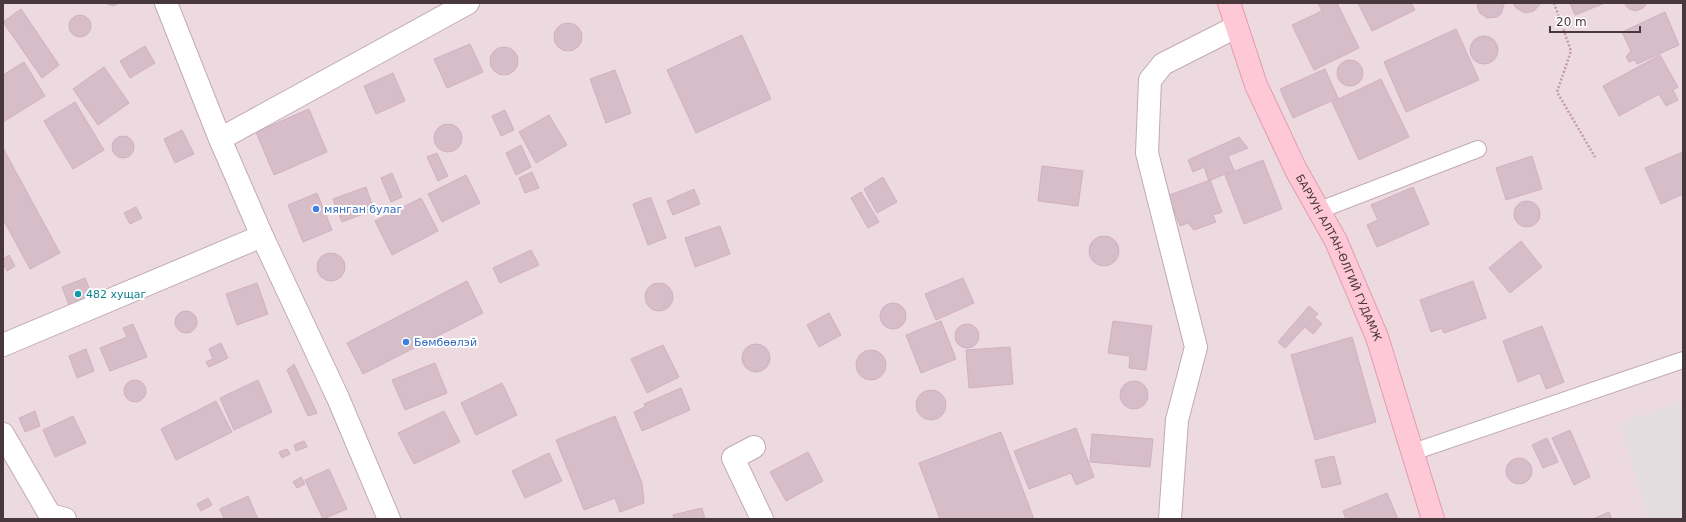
<svg xmlns="http://www.w3.org/2000/svg" width="1686" height="522" font-family="'DejaVu Sans',sans-serif">
	<style>
		.residential { fill: #eddae1 }
		.parking { fill: #e3dde0 }
		.building { fill: #d7bdc8; stroke: #d2b0bf }
		.lines { fill: none; stroke-linecap: round; stroke-linejoin: round }
		.lane-casing { stroke: #c1abb3; stroke-width: 18 }
		.street-casing { stroke: #c1abb3; stroke-width: 24 }
		.secondary-casing { stroke: #df9db1; stroke-width: 24 }
		.path { stroke: #c39bab; stroke-width: 2.5; stroke-dasharray: 2 2; stroke-linecap: butt }
		.lane { stroke: #fff; stroke-width: 16 }
		.street { stroke: #fff; stroke-width: 22 }
		.secondary { stroke: #ffc8d7; stroke-width: 22 }
		.shop-dot { fill: #3f7fe0; stroke: #fff; stroke-width: 1.5 }
		.culture-dot { fill: #0f9aa8; stroke: #fff; stroke-width: 1.5 }
		.labels { text-anchor: middle; stroke-width: 4; stroke-linejoin: round; paint-order: stroke }
		.shop-label { font-size: 11px; fill: #366cbe; stroke: #fff; text-anchor: start }
		.street-label { font-size: 11px; fill: #49373e; stroke: #fff }
		.culture-label { font-size: 11px; fill: #0d838f; stroke: #fff; text-anchor: start }
	</style>
	<rect width="100%" height="100%" fill="#f5e9ed"/>
	<rect class="residential" x="3" y="3" width="1680" height="516"/>
	<polygon class="parking" points="1683,402 1683,519 1649,519 1620,423"/>
	<g class="building">
		<polygon points="105,3 119,3 113,6"/>
		<polygon points="1318,3 1337,3 1359,48 1314,70 1292,25 1322,11"/>
		<polygon points="1358,3 1411,3 1415,10 1372,31"/>
		<polygon points="1477,3 1504,3 1504,5 1501,14 1497,17 1487,18 1480,13 1478,9"/>
		<polygon points="1513,3 1541,3 1534,11 1525,13 1516,8"/>
		<polygon points="1570,3 1605,3 1575,15"/>
		<polygon points="1624,3 1647,3 1643,8 1636,11 1629,9"/>
		<polygon points="21,9 59,65 42,78 3,22"/>
		<polygon points="1665,12 1679,45 1637,64 1635,60 1629,62 1626,57 1631,51 1622,32"/>
		<circle cx="80" cy="26" r="11"/>
		<circle cx="568" cy="37" r="14"/>
		<polygon points="1456,29 1479,80 1406,112 1384,62"/>
		<polygon points="742,35 771,99 696,133 667,70"/>
		<circle cx="1484" cy="50" r="14"/>
		<polygon points="470,44 483,72 447,88 434,59"/>
		<polygon points="145,46 155,63 130,78 120,61"/>
		<circle cx="504" cy="61" r="14"/>
		<polygon points="1660,55 1678,87 1673,90 1678,100 1666,106 1659,94 1619,116 1603,86"/>
		<circle cx="1350" cy="73" r="13"/>
		<polygon points="24,62 45,96 3,122 3,75"/>
		<polygon points="104,67 129,103 98,125 73,89"/>
		<polygon points="1325,69 1338,98 1293,118 1280,89"/>
		<polygon points="615,70 631,113 606,123 590,79"/>
		<polygon points="393,73 405,101 376,114 364,86"/>
		<polygon points="1381,79 1409,137 1359,160 1332,102"/>
		<polygon points="75,102 104,150 73,169 44,121"/>
		<polygon points="309,109 327,152 274,175 256,132"/>
		<polygon points="505,110 514,130 501,136 492,116"/>
		<polygon points="549,115 567,145 536,163 519,132"/>
		<circle cx="448" cy="138" r="14"/>
		<polygon points="182,130 194,154 175,163 164,139"/>
		<circle cx="123" cy="147" r="11"/>
		<polygon points="1239,137 1248,148 1228,156 1234,170 1209,181 1204,167 1193,172 1188,160"/>
		<polygon points="521,145 531,167 516,175 506,153"/>
		<polygon points="3,148 60,253 30,269 3,219"/>
		<polygon points="1683,152 1683,194 1661,204 1645,168"/>
		<polygon points="437,153 448,176 438,181 427,157"/>
		<polygon points="1532,156 1542,189 1506,200 1496,168"/>
		<polygon points="1263,160 1282,209 1244,224 1225,175"/>
		<polygon points="1042,166 1083,171 1078,206 1038,201"/>
		<polygon points="532,172 539,188 525,193 519,178"/>
		<polygon points="392,173 402,197 391,202 381,178"/>
		<polygon points="466,175 480,203 442,222 428,194"/>
		<polygon points="883,177 897,202 877,213 864,189"/>
		<polygon points="1210,180 1222,212 1213,215 1216,222 1194,230 1188,223 1180,226 1173,208 1168,209 1164,197"/>
		<polygon points="366,187 374,210 342,222 333,199"/>
		<polygon points="1413,187 1429,224 1377,247 1367,225 1378,220 1371,205"/>
		<polygon points="694,189 700,204 673,215 667,201"/>
		<polygon points="861,192 879,222 868,228 851,198"/>
		<polygon points="317,193 332,230 303,242 288,205"/>
		<polygon points="421,198 438,231 392,255 375,221"/>
		<polygon points="648,198 651,198 666,238 648,245 633,204"/>
		<circle cx="1527" cy="214" r="13"/>
		<polygon points="136,207 142,218 130,224 124,213"/>
		<polygon points="720,226 730,254 695,267 685,238"/>
		<circle cx="1104" cy="251" r="15"/>
		<polygon points="1521,241 1542,267 1510,293 1489,268"/>
		<polygon points="531,250 539,265 500,283 493,268"/>
		<circle cx="331" cy="267" r="14"/>
		<polygon points="9,255 15,266 7,271 3,264 3,259"/>
		<polygon points="85,278 94,300 71,310 62,287"/>
		<polygon points="963,278 974,303 936,320 925,294"/>
		<polygon points="467,281 483,313 363,374 347,343"/>
		<polygon points="1473,281 1486,318 1444,333 1442,328 1431,332 1420,300"/>
		<polygon points="257,283 268,314 237,325 226,294"/>
		<circle cx="659" cy="297" r="14"/>
		<circle cx="893" cy="316" r="13"/>
		<polygon points="1309,306 1318,314 1314,317 1322,324 1313,334 1305,327 1285,348 1278,342"/>
		<circle cx="186" cy="322" r="11"/>
		<polygon points="829,313 841,335 819,347 807,325"/>
		<polygon points="941,321 956,359 921,373 906,335"/>
		<polygon points="1113,321 1152,326 1146,370 1129,368 1130,356 1108,353"/>
		<polygon points="133,324 147,357 110,371 100,348 127,337 123,328"/>
		<circle cx="967" cy="336" r="12"/>
		<polygon points="1542,326 1564,382 1546,389 1540,373 1518,382 1503,341"/>
		<polygon points="1352,337 1376,422 1315,440 1291,355"/>
		<polygon points="221,343 228,358 209,367 206,362 213,359 209,349"/>
		<circle cx="756" cy="358" r="14"/>
		<polygon points="663,345 679,377 647,393 631,359"/>
		<polygon points="1010,347 1013,384 969,388 966,350"/>
		<polygon points="86,349 94,371 77,378 69,356"/>
		<circle cx="871" cy="365" r="15"/>
		<polygon points="435,363 447,393 405,410 392,380"/>
		<polygon points="294,364 317,413 308,416 287,370"/>
		<circle cx="135" cy="391" r="11"/>
		<polygon points="258,380 272,412 234,430 220,398"/>
		<circle cx="1134" cy="395" r="14"/>
		<polygon points="502,383 517,415 476,435 461,403"/>
		<polygon points="681,388 690,410 642,431 634,412 645,407 644,404"/>
		<circle cx="931" cy="405" r="15"/>
		<polygon points="216,401 232,432 176,460 161,429"/>
		<polygon points="35,411 40,426 25,432 19,418"/>
		<polygon points="444,411 460,442 414,464 398,433"/>
		<polygon points="73,416 86,443 55,457 43,430"/>
		<polygon points="615,416 642,483 644,503 620,512 615,498 584,510 556,440"/>
		<polygon points="1076,428 1094,477 1076,485 1071,473 1029,489 1014,451"/>
		<polygon points="1570,430 1590,477 1574,485 1552,438"/>
		<polygon points="1001,432 1034,519 940,519 919,463"/>
		<polygon points="1092,434 1153,439 1150,467 1090,462"/>
		<polygon points="1547,438 1558,462 1543,468 1532,445"/>
		<polygon points="304,441 307,447 296,451 294,445"/>
		<polygon points="287,449 290,454 282,458 279,452"/>
		<polygon points="808,452 823,481 786,501 770,472"/>
		<polygon points="549,453 562,481 525,498 512,471"/>
		<polygon points="1334,456 1341,484 1322,488 1315,460"/>
		<circle cx="1519" cy="471" r="13"/>
		<polygon points="329,469 347,509 323,519 305,480"/>
		<polygon points="301,477 305,484 297,488 293,482"/>
		<polygon points="1387,493 1398,519 1346,519 1343,511"/>
		<polygon points="248,496 258,519 224,519 220,509"/>
		<polygon points="208,498 212,505 201,511 197,504"/>
		<polygon points="702,508 705,519 674,519 673,515"/>
		<polygon points="1609,512 1612,519 1593,519"/>
	</g>
	<g class="lines">
		<defs>
			<g id="lane">
				<polyline points="1320,210 1478,149"/>
				<polyline points="1413,452 1683,360"/>
			</g>
			<g id="street">
				<polyline points="166,3 220,139 262,236 338,398 389,519"/>
				<polyline points="220,139 468,3"/>
				<polyline points="3,345 262,236"/>
				<polyline points="3,434 50,515 65,519"/>
				<polyline points="754,447 733,458 762,519"/>
				<polyline points="1170,519 1177,420 1196,347 1147,153 1150,80 1163,64 1236,27"/>
			</g>
			<g id="secondary">
				<path id="s1" d="M1229 3 1256 85 1296 170 1336 241 1377 337 1433 519"/>
			</g>
		</defs>
		<use href="#lane" class="lane-casing"/>
		<use href="#street" class="street-casing"/>
		<use href="#secondary" class="secondary-casing"/>
		<polyline class="path" points="1554,3 1571,51 1557,92 1595,157"/>
		<use href="#lane" class="lane"/>
		<use href="#street" class="street"/>
		<use href="#secondary" class="secondary"/>
	</g>
	<g class="shop-dot">
		<circle cx="316" cy="209" r="4"/>
		<circle cx="406" cy="342" r="4"/>
	</g>
	<circle class="culture-dot" cx="78" cy="294" r="4"/>
	<g class="labels">
		<g class="shop-label">
			<text x="324" y="213">мянган булаг</text>
			<text x="414" y="346">Бөмбөөлэй</text>
		</g>
		<g class="street-label">
			<text dy="4" stroke="none"><textPath href="#s1" startOffset="278">БАРУУН АЛТАН-ӨЛГИЙ ГУДАМЖ</textPath></text>
		</g>
		<g class="culture-label">
			<text x="86" y="298">482 хущаг</text>
		</g>
	</g>
	<rect width="1686" height="522" fill="none" stroke="#49373e" stroke-width="8"/>
	<path d="M1550 26v6h90v-6" fill="none" stroke="#49373e" stroke-width="2"/>
	<text x="1556" y="26" font-size="12" fill="#49373e" stroke="#ffffff" stroke-width="3" paint-order="stroke">20 m</text>
</svg>
